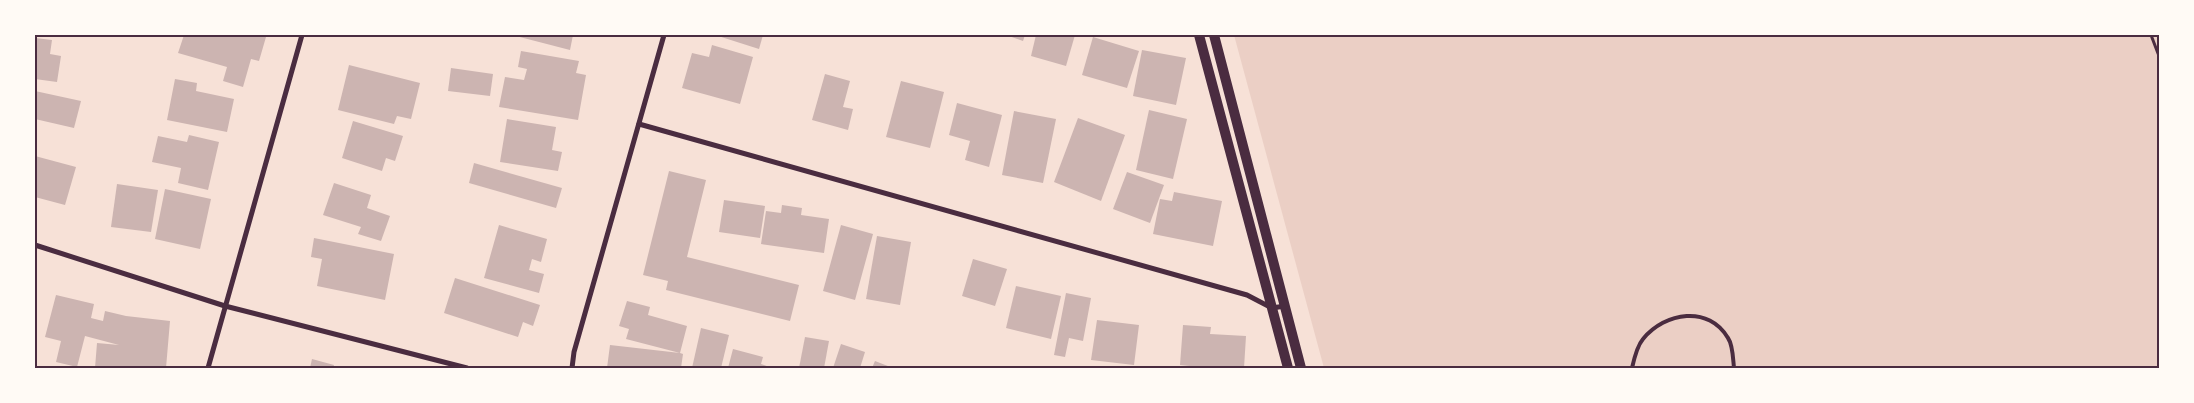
<svg xmlns="http://www.w3.org/2000/svg" width="2194" height="403" font-family="'PT Sans',sans-serif">
	<style>
		.green { fill: #ebcfc5 }
		.building { fill: #ccb4b1 }
		.lines { fill: none; stroke-linecap: round; stroke-linejoin: round }
		.path { stroke: #4a2c40; stroke-width: 3 }
		.service { stroke: #4a2c40; stroke-width: 4 }
		.minor { stroke: #4a2c40; stroke-width: 5 }
		.secondary { stroke: #4a2c40; stroke-width: 10 }
		.neatline { fill: none; stroke: #4a2c40; stroke-width: 2 }
	</style>
	<rect width="100%" height="100%" fill="#f7e1d7"/>
	<polygon class="green" points="1234,35 2159,35 2159,368 1324,368"/>
	<g class="building">
		<polygon points="184,35 258,35 266,37 259,61 251,59 243,87 223,81 227,67 178,53"/>
		<polygon points="512,35 573,35 570,50"/>
		<polygon points="715,35 763,35 759,49"/>
		<polygon points="1006,35 1025,35 1023,41"/>
		<polygon points="1036,35 1075,35 1066,66 1031,56"/>
		<polygon points="1093,37 1139,51 1127,88 1082,75"/>
		<polygon points="35,38 52,40 50,54 61,56 57,82 35,79"/>
		<polygon points="712,45 753,57 740,104 682,88 692,53 709,57"/>
		<polygon points="1142,50 1186,58 1176,105 1133,96"/>
		<polygon points="521,51 579,61 576,73 586,75 578,120 499,107 505,77 524,80 527,69 518,67"/>
		<polygon points="349,65 420,83 411,119 397,116 394,124 338,110"/>
		<polygon points="451,68 493,74 490,96 448,91"/>
		<polygon points="825,74 850,81 843,107 853,109 848,130 812,120"/>
		<polygon points="175,79 197,83 196,91 234,99 227,132 167,120"/>
		<polygon points="901,81 944,92 930,148 886,137"/>
		<polygon points="35,91 81,101 74,128 35,119"/>
		<polygon points="957,103 1002,115 989,167 965,160 970,141 949,135"/>
		<polygon points="1149,110 1187,119 1173,179 1136,170"/>
		<polygon points="1014,111 1056,119 1043,183 1002,175"/>
		<polygon points="1078,118 1125,135 1101,201 1054,182"/>
		<polygon points="507,119 556,127 552,150 562,152 558,171 500,162"/>
		<polygon points="353,121 403,136 395,161 386,158 382,171 342,158"/>
		<polygon points="189,135 219,142 208,190 178,183 181,168 152,162 158,136 187,142"/>
		<polygon points="35,156 76,167 65,205 35,197"/>
		<polygon points="474,163 562,188 556,208 469,183"/>
		<polygon points="669,171 706,180 687,257 799,285 790,321 666,290 668,281 643,275"/>
		<polygon points="1127,172 1164,185 1150,223 1113,209"/>
		<polygon points="334,183 371,195 367,208 390,216 381,241 358,234 361,227 323,215"/>
		<polygon points="117,184 158,190 151,232 111,227"/>
		<polygon points="165,189 211,199 200,249 155,239"/>
		<polygon points="1174,192 1222,201 1213,246 1153,234 1160,199 1172,201"/>
		<polygon points="724,200 765,206 760,238 719,232"/>
		<polygon points="782,205 802,208 801,215 829,219 824,253 761,244 766,211 781,213"/>
		<polygon points="499,225 547,239 541,262 532,259 529,270 544,274 539,293 484,278"/>
		<polygon points="841,225 873,234 855,300 823,291"/>
		<polygon points="877,236 911,242 900,305 866,299"/>
		<polygon points="314,238 394,254 385,300 317,286 322,259 311,257"/>
		<polygon points="973,259 1007,269 995,306 962,296"/>
		<polygon points="455,278 540,305 533,326 523,322 518,337 444,313"/>
		<polygon points="1016,286 1061,296 1051,339 1006,328"/>
		<polygon points="1066,293 1091,298 1083,341 1069,338 1065,357 1054,355"/>
		<polygon points="56,295 94,304 91,318 103,321 105,311 126,316 170,321 166,368 95,368 97,343 119,345 85,336 77,367 56,362 61,341 45,337"/>
		<polygon points="627,301 650,307 648,315 687,326 680,353 683,354 681,368 607,368 610,345 680,353 626,339 629,329 619,326"/>
		<polygon points="1097,320 1139,325 1134,365 1091,360"/>
		<polygon points="1183,325 1211,327 1210,334 1246,336 1244,368 1208,368 1180,365"/>
		<polygon points="701,328 729,335 721,368 692,368"/>
		<polygon points="805,337 829,341 824,368 799,368"/>
		<polygon points="841,344 865,352 860,368 833,368"/>
		<polygon points="733,349 763,357 761,364 772,368 728,368"/>
		<polygon points="312,359 334,365 333,368 310,368"/>
		<polygon points="875,361 893,368 872,368"/>
	</g>
	<g class="lines">
		<polyline class="path" points="2151,35 2159,56"/>
		<path class="service" d="M1632 368C1634 359 1637 346 1643 339 1665 312 1709 305 1728 338 1733 345 1733 359 1734 368"/>
		<g class="minor">
			<polyline points="639,124 1247,295 1272,308 1285,306"/>
			<polyline points="35,245 225,306 467,368"/>
			<polyline points="208,368 302,35"/>
			<polyline points="572,368 574,352 664,35"/>
		</g>
		<g class="secondary">
			<polyline points="1199,35 1288,368"/>
			<polyline points="1214,35 1301,368"/>
		</g>
	</g>
	<rect width="2194" height="403" fill="none" stroke="#fffaf5" stroke-width="72"/>
	<rect x="36" y="36" width="2122" height="331" class="neatline"/>
</svg>
